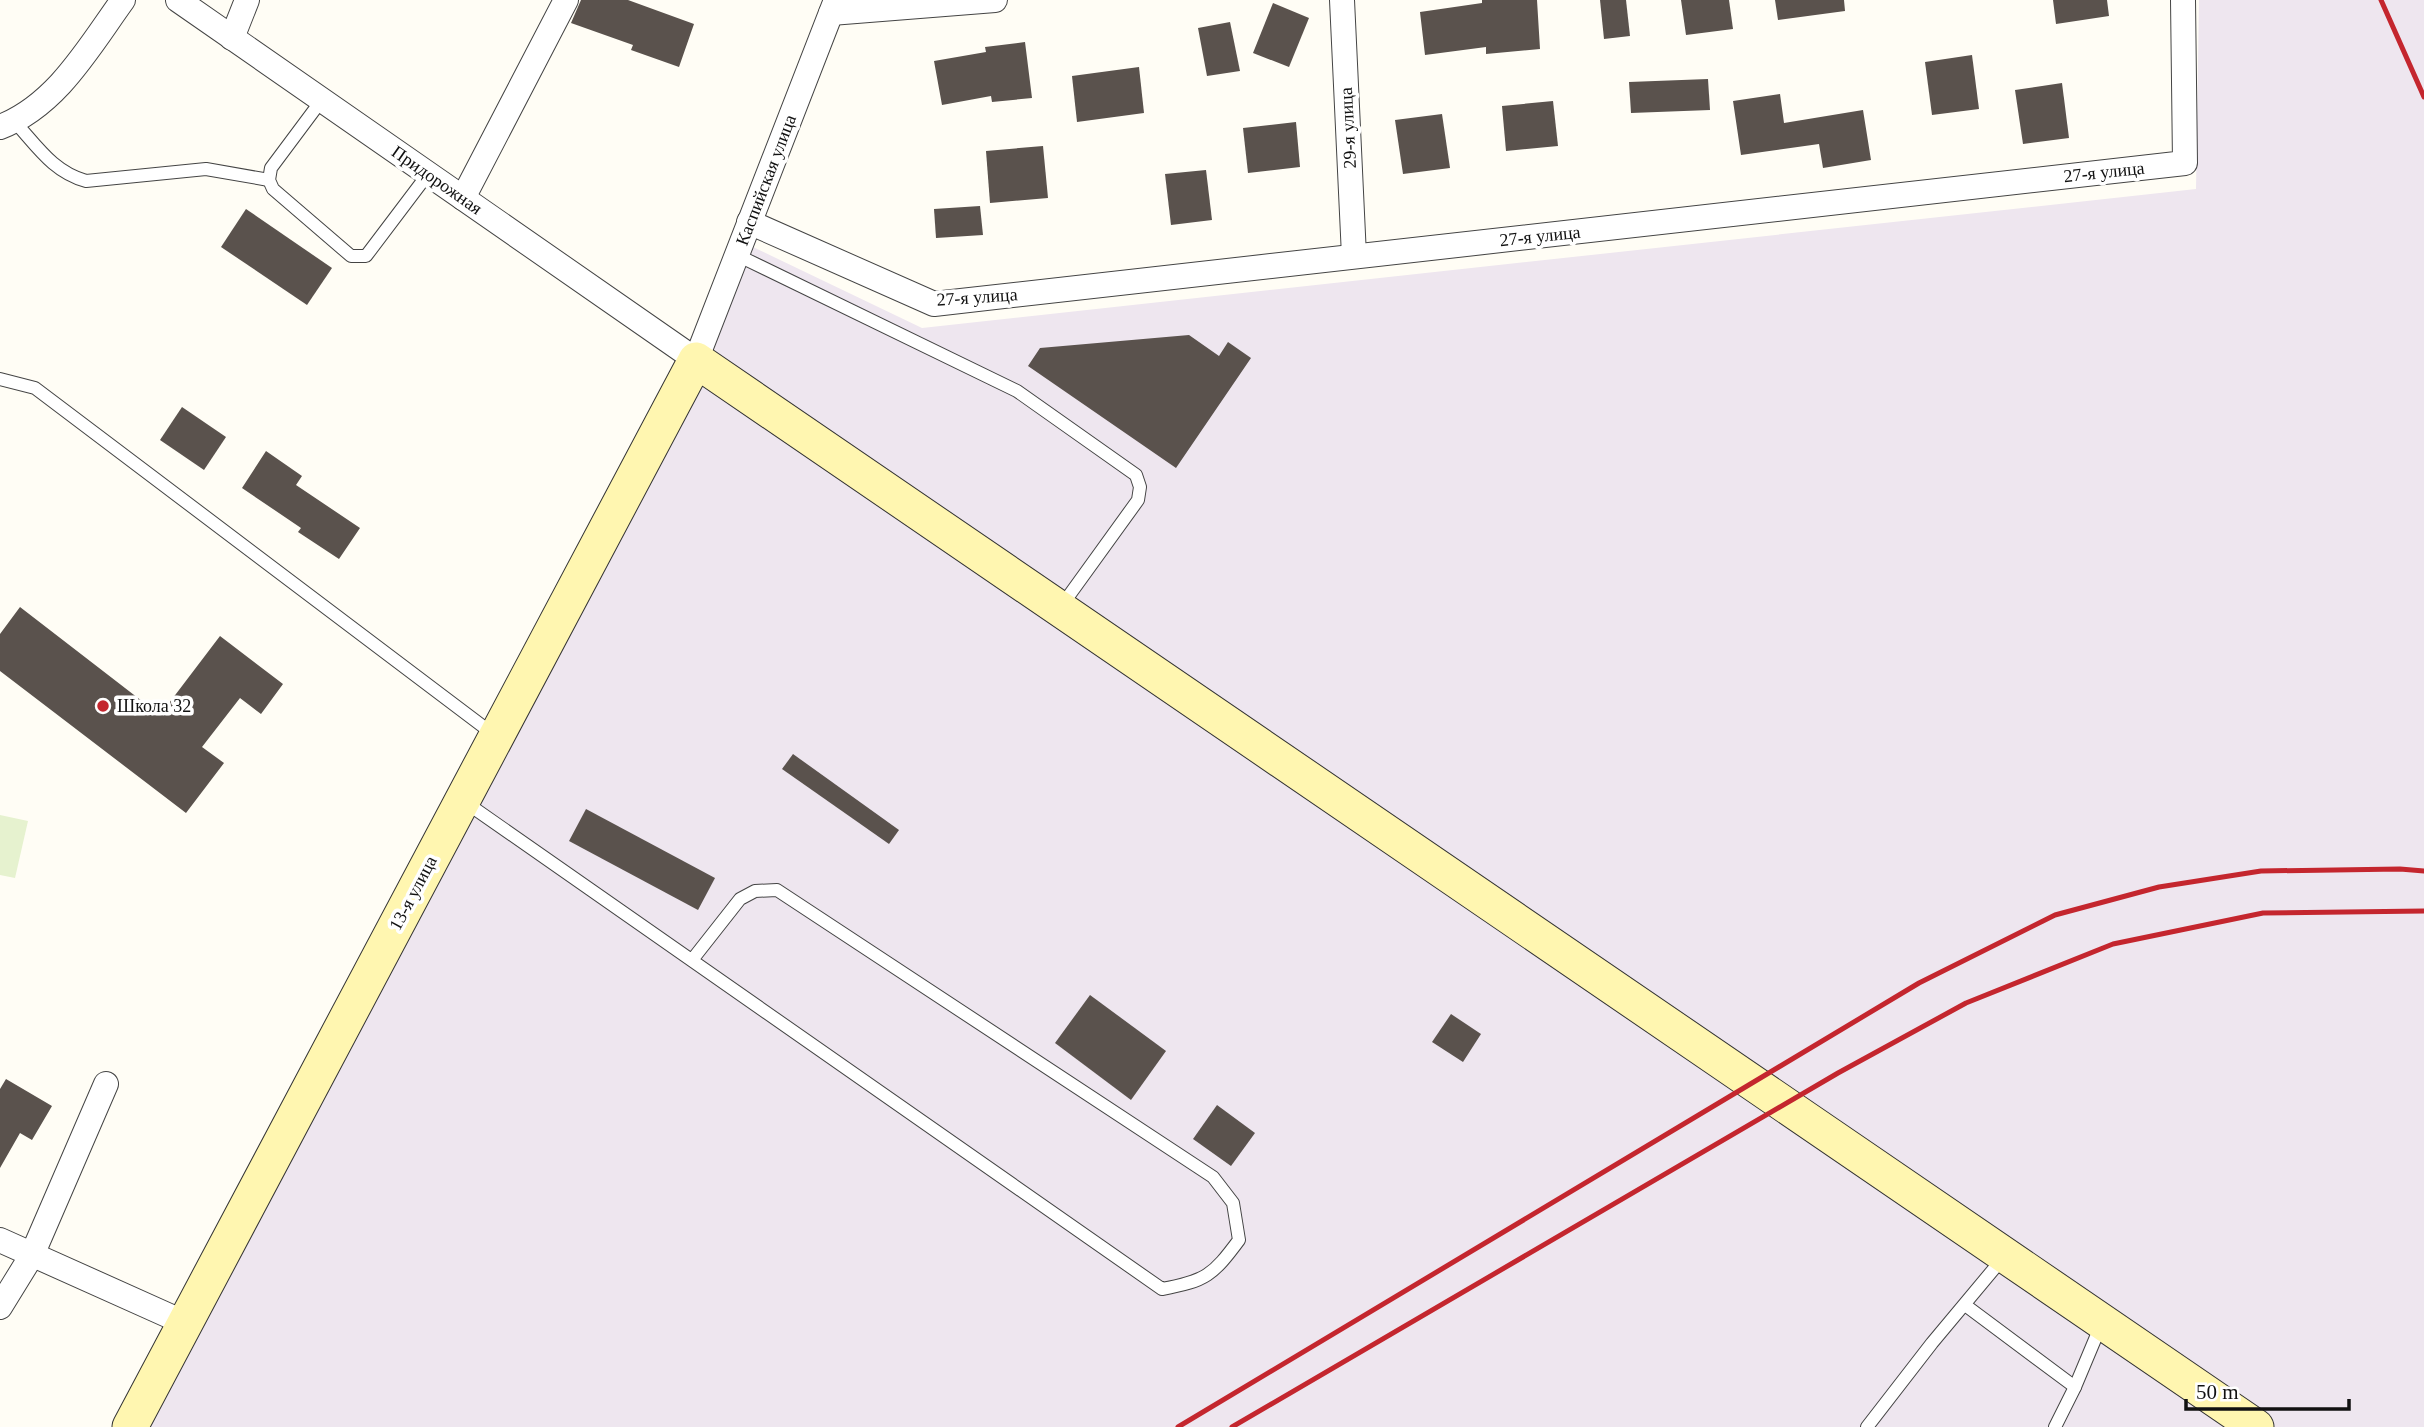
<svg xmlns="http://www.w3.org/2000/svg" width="2424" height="1427" font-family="'Times New Roman',serif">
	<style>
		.industrial { fill: #eee6ef }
		.pitch { fill: #e6f2cf }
		.building { fill: #5a524d }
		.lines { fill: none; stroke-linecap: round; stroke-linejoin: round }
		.lane-casing { stroke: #444; stroke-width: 14 }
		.street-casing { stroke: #444; stroke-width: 26 }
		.secondary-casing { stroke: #333; stroke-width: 37 }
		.lane { stroke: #fff; stroke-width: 12 }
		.street { stroke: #fff; stroke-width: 24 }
		.secondary { stroke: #fff6b0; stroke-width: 35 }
		.rail { stroke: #c4262e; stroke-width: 5 }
		.poi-dot { fill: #c4262e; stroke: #fff; stroke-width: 2.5 }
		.labels { text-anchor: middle; stroke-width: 7; stroke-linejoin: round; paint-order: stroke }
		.street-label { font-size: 18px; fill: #111; stroke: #fff }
		.poi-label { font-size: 18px; fill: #111; stroke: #fff; text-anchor: start }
	</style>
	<rect width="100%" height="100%" fill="#fffdf5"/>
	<polygon class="industrial" points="2199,0 2424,0 2424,1427 135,1427 753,247 922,328 2196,189"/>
	<polygon class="pitch" points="0,815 28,821 15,878 0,875"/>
	<g class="building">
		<polygon points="581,0 628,0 694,24 679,67 631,50 633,45 571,23"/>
		<polygon points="1482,0 1537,0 1540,49 1486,54 1486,47 1425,55 1420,12 1482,3"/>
		<polygon points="1600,0 1626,0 1630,36 1604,39"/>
		<polygon points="1681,0 1729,0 1733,29 1686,35"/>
		<polygon points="1775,0 1844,0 1845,11 1778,20"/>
		<polygon points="2053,0 2107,0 2109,16 2056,24"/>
		<polygon points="1273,3 1309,18 1289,67 1253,53"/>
		<polygon points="1230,22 1240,71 1207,76 1198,28"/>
		<polygon points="1025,42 1032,98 992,102 991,96 942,105 934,61 986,52 985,47"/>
		<polygon points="1972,55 1979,109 1932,115 1925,62"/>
		<polygon points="1139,67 1144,113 1077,122 1072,76"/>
		<polygon points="1708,79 1710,110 1631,113 1629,82"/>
		<polygon points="2062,83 2069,138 2023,144 2015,90"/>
		<polygon points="1780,94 1784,123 1863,110 1871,160 1823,168 1819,144 1741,155 1733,101"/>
		<polygon points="1553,101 1558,146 1506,151 1502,106"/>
		<polygon points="1442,114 1450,168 1403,174 1395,120"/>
		<polygon points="1296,122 1300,167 1248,173 1243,128"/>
		<polygon points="1043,146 1048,198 990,203 986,151"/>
		<polygon points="1206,170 1212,220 1171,225 1165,174"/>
		<polygon points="980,206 983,235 936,238 934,209"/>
		<polygon points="246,209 332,268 307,305 221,247"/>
		<polygon points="1189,335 1219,356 1228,342 1251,358 1176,468 1028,366 1040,348"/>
		<polygon points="182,407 226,437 204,470 160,440"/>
		<polygon points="266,451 302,476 296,485 360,528 339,559 298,532 301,528 242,488"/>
		<polygon points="20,607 160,715 220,636 283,684 261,714 240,698 202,747 224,763 186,813 0,671 0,634"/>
		<polygon points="793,754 899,830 889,844 782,769"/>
		<polygon points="586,809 715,878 698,910 569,841"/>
		<polygon points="1090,995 1166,1051 1131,1100 1055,1043"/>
		<polygon points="1451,1014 1481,1034 1463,1062 1432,1042"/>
		<polygon points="6,1079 52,1106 32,1140 20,1133 0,1168 0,1089"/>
		<polygon points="1217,1105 1255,1133 1231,1166 1193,1139"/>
	</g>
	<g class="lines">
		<defs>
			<g id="lane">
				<polyline points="321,101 271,168 269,180 273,189 351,256 366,256 428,174"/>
				<path d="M14 121C37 146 53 172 86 181L206 169 269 180"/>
				<polyline points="737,255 1017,391 1136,475 1140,487 1138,500 1060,608"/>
				<polyline points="0,379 35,388 493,734"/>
				<path d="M465 802 1162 1289C1206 1281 1213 1275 1239 1240L1233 1203 1213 1177 777 890 755 891 740 899 692 960"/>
				<polyline points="1965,1305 2075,1387"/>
				<polyline points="1867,1427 1932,1343 2003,1258"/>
				<polyline points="2055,1427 2075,1387 2101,1325"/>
			</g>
			<g id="street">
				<polyline points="178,0 696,360 836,0"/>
				<polyline points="1342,0 1354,256"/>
				<polyline points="831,13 995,0"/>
				<polyline points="232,38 247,0"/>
				<path d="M0 127C57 105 89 47 123 0"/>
				<polyline points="463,198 566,0"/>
				<polyline points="749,222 934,304 2185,163 2183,0"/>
				<polyline points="0,1240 185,1323"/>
				<polyline points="0,1307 32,1255 106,1084"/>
			</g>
			<polyline id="secondary" points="130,1427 696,360 2256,1427"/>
		</defs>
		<use href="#lane" class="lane-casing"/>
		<use href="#street" class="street-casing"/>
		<use href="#secondary" class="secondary-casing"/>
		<use href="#lane" class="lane"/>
		<use href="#street" class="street"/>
		<use href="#secondary" class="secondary"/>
		<g class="rail">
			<polyline points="2381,0 2424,97"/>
			<polyline points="1178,1427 1919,983 2055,915 2159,887 2261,871 2400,869 2424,871"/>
			<polyline points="1232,1427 1838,1073 1966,1003 2113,944 2263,913 2424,911"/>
		</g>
	</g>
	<circle class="poi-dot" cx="103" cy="706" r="7"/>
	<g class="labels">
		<g class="street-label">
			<text transform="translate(1348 128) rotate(-93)" y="6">29-я улица</text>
			<text transform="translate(2104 172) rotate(-6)" y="6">27-я улица</text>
			<text transform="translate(437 180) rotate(35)" y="6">Придорожная</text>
			<text transform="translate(766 180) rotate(-69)" y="6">Каспийская улица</text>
			<text transform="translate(1540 236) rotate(-6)" y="6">27-я улица</text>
			<text transform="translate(977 297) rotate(-4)" y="6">27-я улица</text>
			<text transform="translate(413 893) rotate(-62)" y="6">13-я улица</text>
		</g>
		<g class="poi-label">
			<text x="117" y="712">Школа 32</text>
		</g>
	</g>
	<path d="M2186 1399v10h163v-10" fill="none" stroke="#111111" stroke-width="3.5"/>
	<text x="2196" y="1399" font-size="21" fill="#111111" stroke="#ffffff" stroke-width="5" paint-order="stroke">50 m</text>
</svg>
